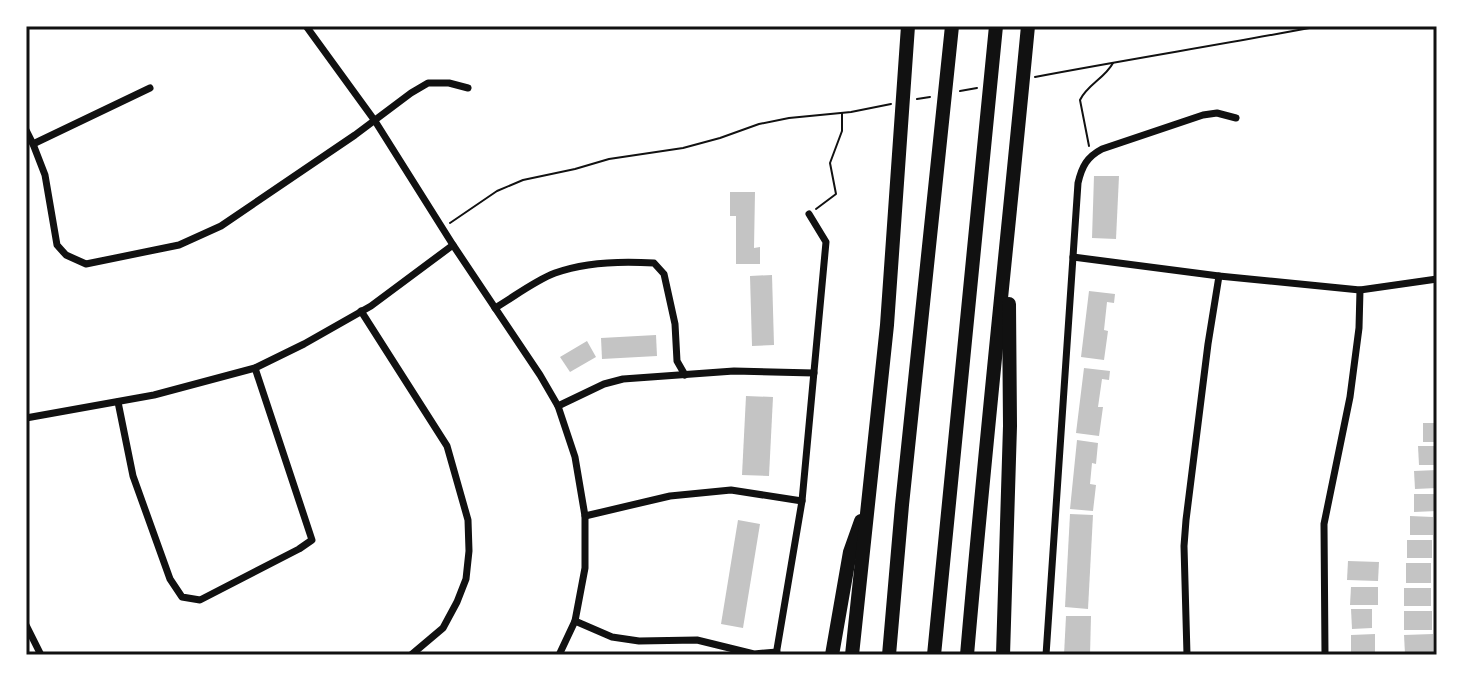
<svg xmlns="http://www.w3.org/2000/svg" width="1463" height="681" font-family="Quicksand,sans-serif">
	<style>
		.building { fill: #c4c4c4 }
		.lines { fill: none; stroke-linecap: round; stroke-linejoin: round }
		.path { stroke: #111; stroke-width: 2 }
		.minor { stroke: #111; stroke-width: 7 }
		.motorway { stroke: #111; stroke-width: 14 }
		.neatline { fill: none; stroke: #111; stroke-width: 3 }
	</style>
	<rect width="100%" height="100%" fill="#fff"/>
	<g class="building">
		<polygon points="1094,176 1119,176 1116,239 1092,238"/>
		<polygon points="730,192 755,192 754,248 760,247 760,264 736,264 736,216 730,216"/>
		<polygon points="772,275 774,345 752,346 750,276"/>
		<polygon points="1089,291 1115,294 1114,303 1107,302 1104,330 1108,331 1104,360 1081,357"/>
		<polygon points="656,335 657,356 602,359 601,338"/>
		<polygon points="587,341 596,357 570,372 560,357"/>
		<polygon points="1084,368 1110,371 1109,380 1102,379 1098,407 1103,407 1099,436 1076,433"/>
		<polygon points="746,396 773,397 769,476 742,475"/>
		<rect x="1423" y="423" width="14" height="19"/>
		<polygon points="1077,440 1098,443 1096,464 1092,463 1090,484 1096,485 1093,511 1070,509"/>
		<polygon points="1418,446 1437,446 1437,465 1419,465"/>
		<polygon points="1437,470 1437,488 1415,489 1414,471"/>
		<polygon points="1414,494 1437,494 1437,511 1414,512"/>
		<polygon points="1070,514 1093,515 1088,609 1065,607"/>
		<polygon points="1410,516 1433,517 1433,535 1410,535"/>
		<polygon points="738,520 760,524 743,628 721,624"/>
		<rect x="1407" y="540" width="25" height="18"/>
		<polygon points="1348,561 1379,562 1378,581 1347,580"/>
		<rect x="1406" y="563" width="25" height="20"/>
		<polygon points="1351,587 1378,587 1378,605 1350,605"/>
		<rect x="1404" y="588" width="27" height="18"/>
		<polygon points="1351,609 1372,609 1372,628 1352,629"/>
		<rect x="1404" y="611" width="28" height="19"/>
		<polygon points="1066,616 1091,616 1090,655 1064,655"/>
		<polygon points="1375,634 1375,653 1351,653 1351,635"/>
		<polygon points="1433,634 1433,653 1405,654 1404,635"/>
	</g>
	<g class="lines">
		<g class="path">
			<path d="M1035 77C1130 59 1225 44 1320 26"/>
			<polyline points="960,91 977,88"/>
			<polyline points="917,99 930,97"/>
			<path d="M1089 146 1080 100C1087 85 1105 78 1113 63"/>
			<polyline points="816,209 836,194 830,163 842,131 842,113"/>
			<polyline points="450,223 497,191 523,180 575,169 609,159 683,148 720,138 759,124 789,118 851,112 891,104"/>
		</g>
		<g class="minor">
			<polyline points="306,26 375,121 453,245 540,375 558,406 575,457 585,516 585,568 575,621 559,655"/>
			<polyline points="26,130 33,144 45,175 57,245 66,255 86,264 179,245 221,226 355,135 411,93 428,83 449,83 468,88"/>
			<polyline points="33,144 150,88"/>
			<polyline points="1073,257 1219,276 1360,290 1437,279"/>
			<path d="M495 308C514 297 534 281 555 273 585 262 623 261 654 263L664 274 675 324 677 361 685 375"/>
			<polyline points="361,311 447,446 468,520 469,551 466,579 457,602 443,628 411,655"/>
			<polyline points="118,402 133,476 170,579 182,597 200,600 299,549 312,540 255,368"/>
			<polyline points="558,406 604,384 623,379 734,371 814,373"/>
			<polyline points="26,418 154,395 255,368 304,344 371,306 453,245"/>
			<polyline points="585,516 670,496 731,490 802,501"/>
			<polyline points="575,621 612,637 639,641 697,640 754,654 777,652"/>
			<polyline points="26,625 41,655"/>
			<polyline points="776,655 802,501 826,242 809,214"/>
			<path d="M1046 655 1078 183C1082 166 1087 157 1102 149L1203 115 1217 113 1236 118"/>
			<polyline points="1187,655 1184,546 1186,520 1208,344 1219,276"/>
			<polyline points="1325,655 1324,524 1350,397 1359,328 1360,290"/>
		</g>
		<g class="motorway">
			<polyline points="832,655 850,552 861,521"/>
			<polyline points="852,655 887,325 908,26"/>
			<polyline points="889,655 902,505 952,26"/>
			<polyline points="934,655 996,26"/>
			<path d="M967 655C985 445 1008 236 1028 26"/>
			<polyline points="1003,655 1010,426 1009,304"/>
		</g>
	</g>
	<rect width="1463" height="681" fill="none" stroke="#ffffff" stroke-width="56"/>
	<rect x="28" y="28" width="1407" height="625" class="neatline"/>
</svg>
